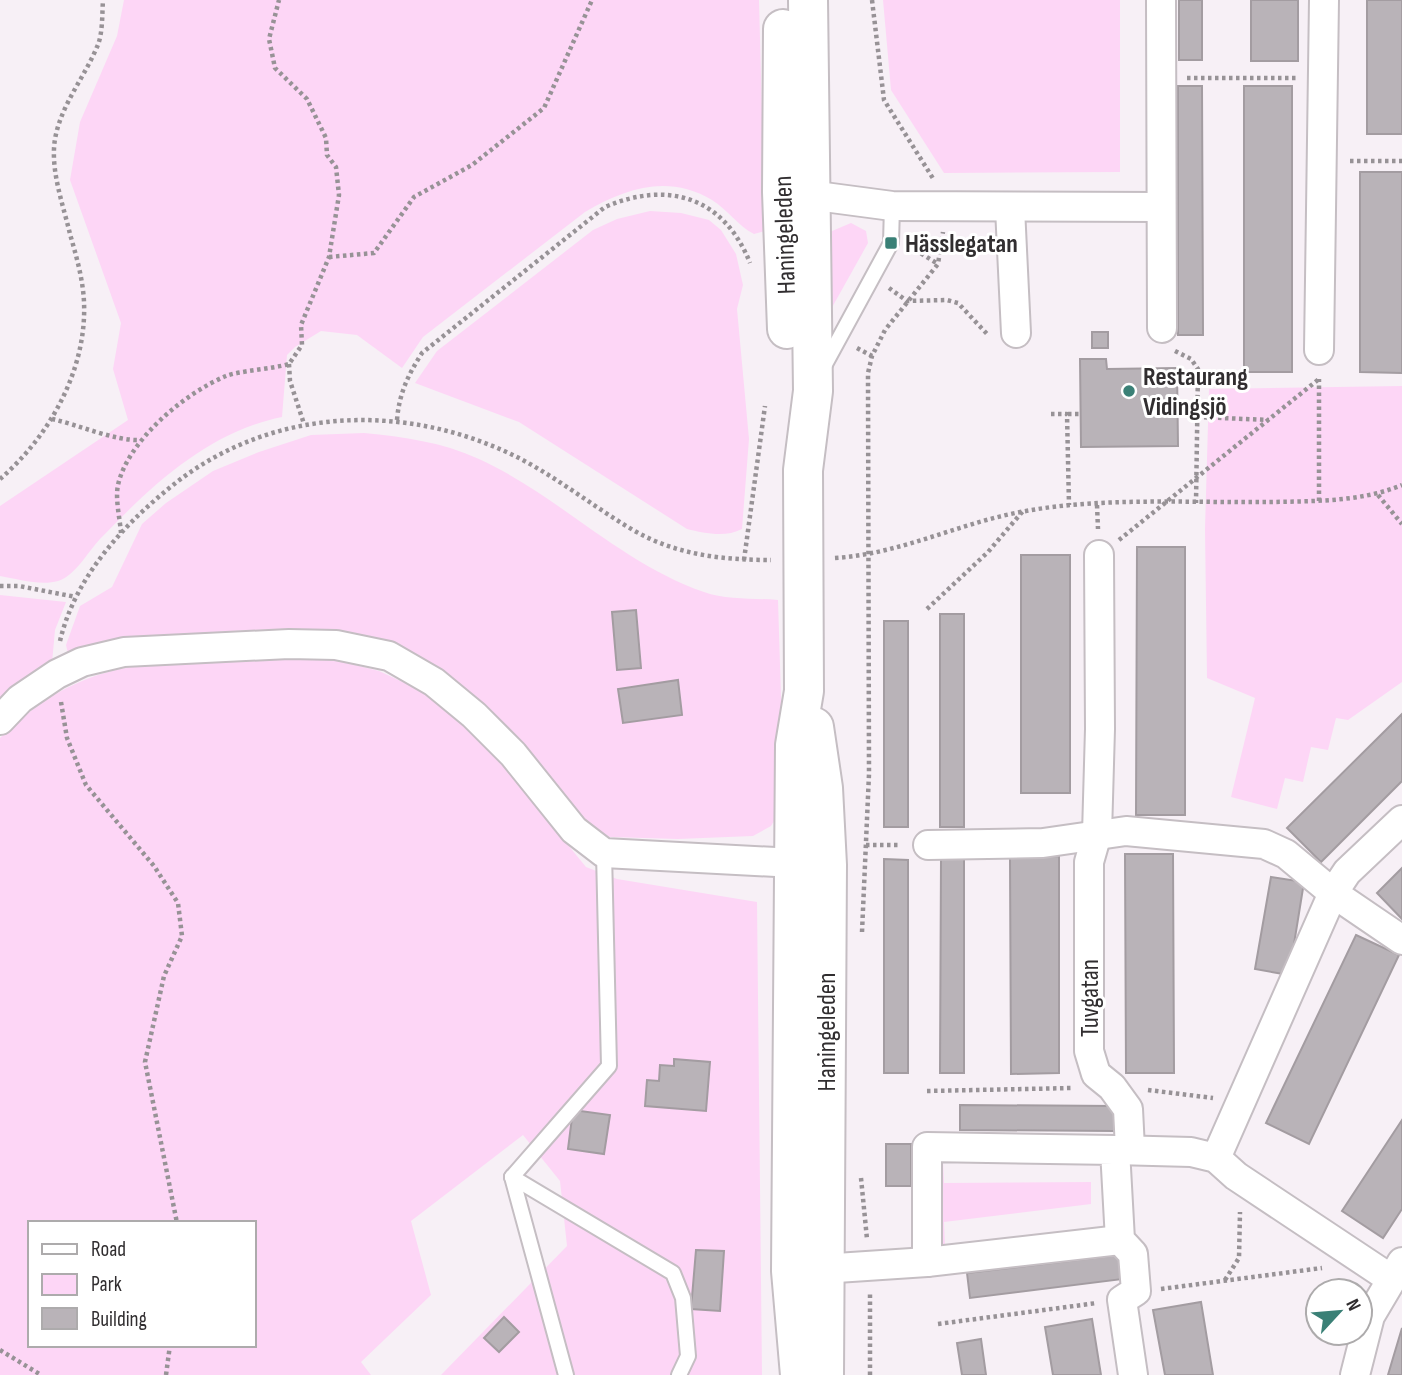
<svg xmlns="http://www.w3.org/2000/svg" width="1402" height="1375" font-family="'Sofia Sans Condensed',sans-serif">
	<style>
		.green { fill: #fdd6f6; fill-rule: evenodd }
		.building { fill: #b9b3b8; stroke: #a39ca1; stroke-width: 2 }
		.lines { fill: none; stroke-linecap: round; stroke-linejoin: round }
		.lane-casing { stroke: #c5bec3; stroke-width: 18 }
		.street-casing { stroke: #c5bec3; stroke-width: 32 }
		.secondary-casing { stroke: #c5bec3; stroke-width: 42 }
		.path { stroke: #979296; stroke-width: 4.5; stroke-dasharray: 3.5 3.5; stroke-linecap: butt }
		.lane { stroke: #fff; stroke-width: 14 }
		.street { stroke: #fff; stroke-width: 28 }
		.secondary { stroke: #fff; stroke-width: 38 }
		.poi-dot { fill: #3a8076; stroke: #fff; stroke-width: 2.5 }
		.labels { text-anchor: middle; stroke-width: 6; stroke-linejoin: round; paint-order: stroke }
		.street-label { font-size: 26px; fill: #312e30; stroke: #fff }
		.poi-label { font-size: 26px; font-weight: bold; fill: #312e30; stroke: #fff; text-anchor: start }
	</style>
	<rect width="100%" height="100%" fill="#f7f0f6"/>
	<g class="green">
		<path d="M124 0H759L765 231 754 234C738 226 728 210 712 200 668 174 626 188 585 212L423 337 402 368 357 335 321 331 295 347 287 355 282 417C209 432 153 484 103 536 89 549 77 575 58 581 41 586 17 579 0 576V506L128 420 113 369 121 323 70 180 80 122 117 36Z"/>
		<polygon points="883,0 1120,0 1120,172 944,173 891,90"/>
		<path d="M650 211 681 213 709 220 721 230 736 254 743 285 737 309 749 439 742 529C725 538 704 533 687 529L519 422 415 383 437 351 593 230 617 219Z"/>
		<polygon points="851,223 866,231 868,243 830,311 826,238 832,231"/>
		<polygon points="1402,386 1402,682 1348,720 1336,718 1328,750 1311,747 1303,782 1285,778 1277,809 1231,797 1255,698 1207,678 1205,529 1209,389"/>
		<path d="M364 433C404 437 442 442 479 459 558 495 620 563 704 592 726 600 755 598 778 600L784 794 781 810 771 826 753 836 678 839 610 837 585 823 389 643C320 622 219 630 148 639 121 643 95 652 69 658L66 645 80 606 112 587 142 524 166 503 213 471 259 452 311 435Z"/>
		<polygon points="0,595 66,602 55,630 52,663 0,704"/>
		<path d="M232 657 335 660 379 671 431 695 473 729 586 867 617 879 757 902 762 1375H441L567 1246 560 1181 523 1135 411 1221 431 1295 361 1362 371 1375H0V738C76 664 132 664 232 657ZM30 1223H254V1345H30Z"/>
		<polygon points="943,1162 944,1183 1091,1182 1091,1204 944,1222 945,1246 936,1236 935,1170"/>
	</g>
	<g class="building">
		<rect x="1179" y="0" width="23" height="60"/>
		<rect x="1251" y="0" width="47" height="61"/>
		<rect x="1367" y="0" width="35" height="134"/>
		<polygon points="1178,86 1202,86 1203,335 1178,335"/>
		<rect x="1244" y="86" width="48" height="286"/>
		<polygon points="1360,172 1402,172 1402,373 1360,372"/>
		<rect x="1092" y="332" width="16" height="16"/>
		<polygon points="1080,359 1106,359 1107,369 1177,368 1178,446 1081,447"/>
		<polygon points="1137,547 1185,547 1185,815 1136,815"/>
		<rect x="1021" y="555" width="49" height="238"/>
		<polygon points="636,610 641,668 617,670 612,612"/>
		<rect x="940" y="614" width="24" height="213"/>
		<rect x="884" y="621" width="24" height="206"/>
		<polygon points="678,680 682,715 623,723 618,689"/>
		<polygon points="1402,714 1402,781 1321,862 1287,828"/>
		<polygon points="1125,854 1173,854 1174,1073 1126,1073"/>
		<polygon points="1059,856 1059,1073 1011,1074 1010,857"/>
		<polygon points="884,859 908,860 908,1073 884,1073"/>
		<polygon points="941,859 964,859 964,1073 940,1073"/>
		<polygon points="1402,868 1402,919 1377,893"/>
		<polygon points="1271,877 1304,882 1289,975 1255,969"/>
		<polygon points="1356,935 1399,955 1309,1144 1266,1123"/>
		<polygon points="674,1059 710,1062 706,1111 645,1106 647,1080 659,1081 660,1065 674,1066"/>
		<polygon points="960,1105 1114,1106 1114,1131 960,1130"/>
		<polygon points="573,1110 610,1115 604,1154 568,1149"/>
		<polygon points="1402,1120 1402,1209 1383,1238 1342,1211"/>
		<rect x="886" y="1144" width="25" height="42"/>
		<polygon points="696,1250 724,1251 720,1311 691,1309"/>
		<polygon points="1120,1255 1123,1279 970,1298 967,1273"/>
		<polygon points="1201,1302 1213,1375 1165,1375 1153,1310"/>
		<polygon points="504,1317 519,1332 499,1352 484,1338"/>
		<polygon points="1092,1319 1101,1375 1053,1375 1045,1327"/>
		<polygon points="1402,1328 1402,1375 1388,1375 1393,1358"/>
		<polygon points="981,1339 986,1375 962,1375 957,1343"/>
	</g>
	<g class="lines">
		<defs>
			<g id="lane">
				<polyline points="823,368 891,243 892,206"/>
				<polyline points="512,1177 609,1066 604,853"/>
				<polyline points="512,1177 673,1273 683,1298 688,1356 679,1375"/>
				<polyline points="512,1177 566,1375"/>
			</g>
			<g id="street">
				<polyline points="1161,0 1162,328"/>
				<polyline points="794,193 892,206 1161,207"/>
				<polyline points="1010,208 1016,333"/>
				<polyline points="1319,350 1324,0"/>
				<polyline points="1099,555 1100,729 1097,834 1089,862 1089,1051 1096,1074 1112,1087 1128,1109 1130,1149"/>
				<polyline points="0,720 20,699 57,674 82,662 124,652 289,644 336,645 389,656 434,682 474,715 513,754 574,830 604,853 813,864"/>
				<polyline points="928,845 1043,843 1126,831 1264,844 1286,854 1333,893 1402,940"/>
				<polyline points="1115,1150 1191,1152 1216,1158 1236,1176 1391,1279"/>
				<polyline points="1216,1158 1333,893 1347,872 1402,820"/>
				<polyline points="927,1262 927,1147 1115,1150 1120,1240 1133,1254 1136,1291 1122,1300 1133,1375"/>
				<polyline points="806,1270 927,1262 1120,1240"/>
				<polyline points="1355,1375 1370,1316 1402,1262"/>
			</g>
			<g id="secondary">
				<polyline points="783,29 782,192 787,329"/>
				<polyline points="814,727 823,788 827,865 824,1375"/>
				<polyline points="800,1375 791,1271 795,745 804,691 803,470 813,391 808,0"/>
			</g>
		</defs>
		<use href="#lane" class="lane-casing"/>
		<use href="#street" class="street-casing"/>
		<use href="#secondary" class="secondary-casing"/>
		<g class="path">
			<polyline points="872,0 884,100 934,180"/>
			<polyline points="1187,78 1297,78"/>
			<polyline points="1350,161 1402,161"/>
			<polyline points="909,246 938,264"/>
			<polyline points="329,257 374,253 414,197 472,165 544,108 592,0"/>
			<polyline points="889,288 907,301 947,300 958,303 988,335"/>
			<polyline points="857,348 872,356"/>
			<polyline points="1175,351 1191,359 1198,369 1196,503"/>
			<polyline points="289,364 290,381 304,424"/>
			<polyline points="1051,414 1067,414 1069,505"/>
			<polyline points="1068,414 1081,414"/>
			<polyline points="1197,417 1269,420"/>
			<path d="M52 419C79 425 115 441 140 440"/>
			<path d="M397 420C399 394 408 375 422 353L605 207C668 180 724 197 750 263"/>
			<path d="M0 479C50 436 87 369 84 302 83 279 76 255 70 234 63 204 50 170 55 139 61 105 84 78 97 47 103 34 102 14 103 0"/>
			<polyline points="1378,495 1402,524"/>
			<polyline points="1319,501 1319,379"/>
			<polyline points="1097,505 1098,529"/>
			<path d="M121 533C120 519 115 499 118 485 128 440 185 393 226 376 238 371 272 369 289 364L302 345 301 325 329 257 339 195 336 167 327 155 326 138 307 99 275 68 269 39 279 0"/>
			<polyline points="1119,540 1319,379"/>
			<path d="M835 558C901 554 961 522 1026 511 1102 497 1193 503 1271 502 1315 501 1361 502 1402 485"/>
			<polyline points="744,560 765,406"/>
			<polyline points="0,586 19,586 76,597"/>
			<polyline points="927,609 988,552 1023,511"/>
			<path d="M60 641C75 577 123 525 173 485 272 406 406 402 517 457 558 478 594 507 633 530 676 555 723 560 771 560"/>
			<polyline points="61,702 67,738 86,785 154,866 178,903 182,936 164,976 145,1062 177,1223"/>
			<polyline points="866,845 901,845"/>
			<polyline points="862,932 869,774 868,373 872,356 885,330 938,264 943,232"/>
			<polyline points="1148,1090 1213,1098"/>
			<polyline points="927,1091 1073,1088"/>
			<polyline points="861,1178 867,1239"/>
			<polyline points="1225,1280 1239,1258 1240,1212"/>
			<polyline points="1161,1289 1322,1268"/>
			<polyline points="938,1324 1097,1303"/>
			<polyline points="0,1350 41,1375"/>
			<polyline points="166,1375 170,1345"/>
			<polyline points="870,1375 870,1293"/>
		</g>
		<use href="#lane" class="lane"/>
		<use href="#street" class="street"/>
		<use href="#secondary" class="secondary"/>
	</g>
	<g class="poi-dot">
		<rect x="884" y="236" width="14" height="14" rx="3.5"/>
		<circle cx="1129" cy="391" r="7"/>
	</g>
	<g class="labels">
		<g class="street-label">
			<text transform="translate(784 235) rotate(-92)" y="9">Haningeleden</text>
			<text transform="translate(1089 998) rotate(-90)" y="9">Tuvgatan</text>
			<text transform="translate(826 1032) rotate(-90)" y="9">Haningeleden</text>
		</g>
		<g class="poi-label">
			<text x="905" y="252">Hässlegatan</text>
			<text x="1143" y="385">Restaurang<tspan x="1143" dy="30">Vidingsjö</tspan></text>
		</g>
	</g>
	<rect x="28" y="1221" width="228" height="126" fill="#ffffff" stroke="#adabac" stroke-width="2"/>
	<rect x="42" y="1244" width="35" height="10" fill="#ffffff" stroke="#adabac" stroke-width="2"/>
	<text x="91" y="1256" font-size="21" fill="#312e30">Road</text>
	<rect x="42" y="1274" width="35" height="21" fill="#fdd6f6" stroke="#adabac" stroke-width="2"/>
	<text x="91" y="1291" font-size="21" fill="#312e30">Park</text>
	<rect x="42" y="1308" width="35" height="21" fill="#b9b3b8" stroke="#adabac" stroke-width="2"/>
	<text x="91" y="1326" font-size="21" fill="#312e30">Building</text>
	<g transform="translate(1339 1312) rotate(64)"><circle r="33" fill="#ffffff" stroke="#adabac" stroke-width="2"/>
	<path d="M0-5L12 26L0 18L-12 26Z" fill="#3a8076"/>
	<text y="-10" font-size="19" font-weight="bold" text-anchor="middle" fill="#312e30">N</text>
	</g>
</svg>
